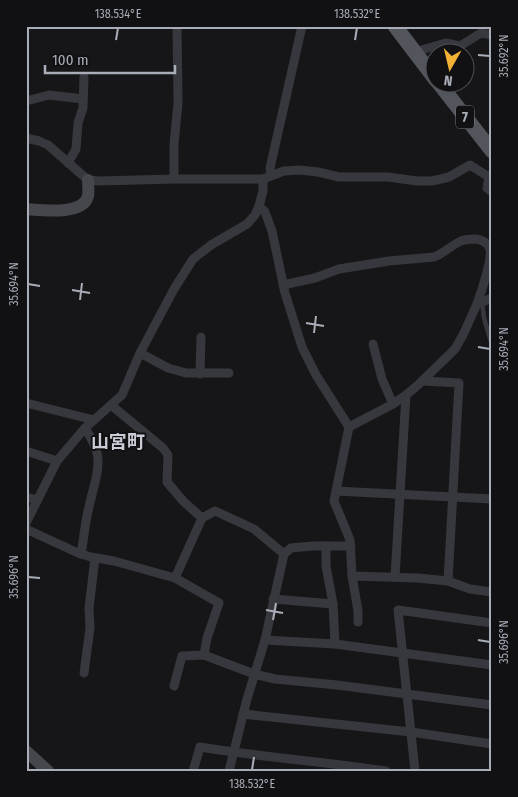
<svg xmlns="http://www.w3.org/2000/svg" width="518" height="797" font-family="'Fira Sans Condensed','Noto Sans JP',sans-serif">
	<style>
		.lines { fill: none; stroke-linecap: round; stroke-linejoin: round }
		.lane { stroke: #37383d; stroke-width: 4.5 }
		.street { stroke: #37383d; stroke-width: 9 }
		.secondary { stroke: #45474d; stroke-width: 12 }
		.primary { stroke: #53555c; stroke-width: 15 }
		.ticks { fill: none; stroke: #a8adb8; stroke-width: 2 }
		.labels { text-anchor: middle; stroke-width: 4; stroke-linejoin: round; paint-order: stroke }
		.shield { fill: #111113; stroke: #7b7e86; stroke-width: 1 }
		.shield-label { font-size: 14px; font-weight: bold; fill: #a8adb8 }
		.quarter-label { font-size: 18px; font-weight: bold; fill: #c9ccd4; stroke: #111113 }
		.neatline { fill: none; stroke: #a8adb8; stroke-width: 2 }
		.ticks-label { font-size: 12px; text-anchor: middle; fill: #a8adb8 }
	</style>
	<rect width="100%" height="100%" fill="#161618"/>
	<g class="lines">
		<polyline class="lane" points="482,302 484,318 492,345"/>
		<g class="street">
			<polyline points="414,52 446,43 460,46 481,33 492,35"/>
			<polyline points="26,101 49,95 83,99"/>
			<polyline points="26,138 39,141 48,145 88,180 100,181 174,179 263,179 284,171 299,170 318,172 339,177 388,177 417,181 432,181 449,177 470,165 489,177"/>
			<polyline points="68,163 76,149 78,123 83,108 84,77"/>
			<polyline points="492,174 489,177 487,188 492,192"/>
			<polyline points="271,176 270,168 302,26"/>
			<polyline points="174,179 174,144 178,103 177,26"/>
			<polyline points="259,206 265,212 272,231 285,293 302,347 316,375 349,427"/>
			<path d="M283 285 315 278 339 269 389 261 434 257C444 253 452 245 461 241 466 239 471 239 476 239 482 240 487 242 489 247 494 256 481 292 477 304"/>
			<polyline points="492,298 477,304 463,335 455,349 418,385 406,395 393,404 349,427 334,501 350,540 352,576 418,578 448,581 470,589 492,592"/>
			<polyline points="373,344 382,379 393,404"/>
			<polyline points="140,353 168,368 186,373 229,373"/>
			<polyline points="200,374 201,337"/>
			<polyline points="422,381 459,383 448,581"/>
			<polyline points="26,403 94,420"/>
			<polyline points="111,405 163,448 168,455 167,482 183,501 202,518"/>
			<polyline points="26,451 57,461"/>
			<polyline points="336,491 492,499"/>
			<polyline points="26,497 37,500"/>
			<polyline points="26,523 57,461 85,428 122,395 140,353 174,289 193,259 211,245 247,224 255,215 259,206 263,191 263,179"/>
			<polyline points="26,529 78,553 91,557 114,561 175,578 219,603 207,638 204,655"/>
			<polyline points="326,546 326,566 333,604 335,644"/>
			<path d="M81 554C84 538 85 522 89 507 92 491 101 469 97 453 95 444 90 436 85 428"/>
			<polyline points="352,576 358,611 358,622"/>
			<polyline points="395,577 406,395"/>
			<polyline points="175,578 202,518 215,511 254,529 284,554"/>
			<polyline points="273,599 333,604"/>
			<polyline points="265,640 335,644 492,665"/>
			<polyline points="84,673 90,628 89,608 95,558"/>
			<polyline points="174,686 182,656 204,655 254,674 275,679 337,685 492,705"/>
			<polyline points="243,714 411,732 492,744"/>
			<path d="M193 771 200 747C262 757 324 762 386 771"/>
			<polyline points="229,771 247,699 265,640 284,554 291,548 312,546 351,546"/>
			<polyline points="415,771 398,610 492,623"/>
		</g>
		<g class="secondary">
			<path d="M26 209C41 210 83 216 88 196 89 191 88 185 88 180"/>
			<polyline points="26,751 48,771"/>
		</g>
		<g class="primary">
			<polyline points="395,26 436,80"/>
			<polyline points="438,82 492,151"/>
		</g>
	</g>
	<path class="ticks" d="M116 40 118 28M355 40 357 28M478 55 490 56M28 284 40 286M72 290 90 293M80 300 82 283M306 323 324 326M314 333 316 316M478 347 490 349M28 577 40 578M266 610 283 613M273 620 276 603M478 640 490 642M252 770 254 757"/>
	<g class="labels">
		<rect class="shield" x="456" y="105.5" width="18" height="23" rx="4"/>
		<g class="shield-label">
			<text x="465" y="122">7</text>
		</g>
		<g class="quarter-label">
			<text x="118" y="448">山宮町</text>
		</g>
	</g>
	<rect width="518" height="797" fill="none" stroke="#111113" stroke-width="55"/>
	<g transform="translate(450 68) rotate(188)"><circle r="24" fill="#111113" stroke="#4d4f55"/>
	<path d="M0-4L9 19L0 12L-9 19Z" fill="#f2b134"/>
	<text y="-8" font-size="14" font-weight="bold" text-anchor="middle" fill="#a8adb8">N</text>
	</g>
	<path d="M45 65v8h130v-8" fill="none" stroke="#a8adb8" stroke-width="2.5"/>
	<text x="52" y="65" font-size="15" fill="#a8adb8" stroke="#111113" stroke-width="4" paint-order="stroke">100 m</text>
	<rect x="28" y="28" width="462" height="742" class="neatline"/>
	<g class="ticks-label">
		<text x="118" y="18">138.534°E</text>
		<text x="357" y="18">138.532°E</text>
		<text transform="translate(504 56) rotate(-90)" y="4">35.692°N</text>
		<text transform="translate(14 284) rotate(-90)" y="4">35.694°N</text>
		<text transform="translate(504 349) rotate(-90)" y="4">35.694°N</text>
		<text transform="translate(14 577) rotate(-90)" y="4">35.696°N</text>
		<text transform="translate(504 642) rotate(-90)" y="4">35.696°N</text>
		<text x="252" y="788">138.532°E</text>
	</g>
</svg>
